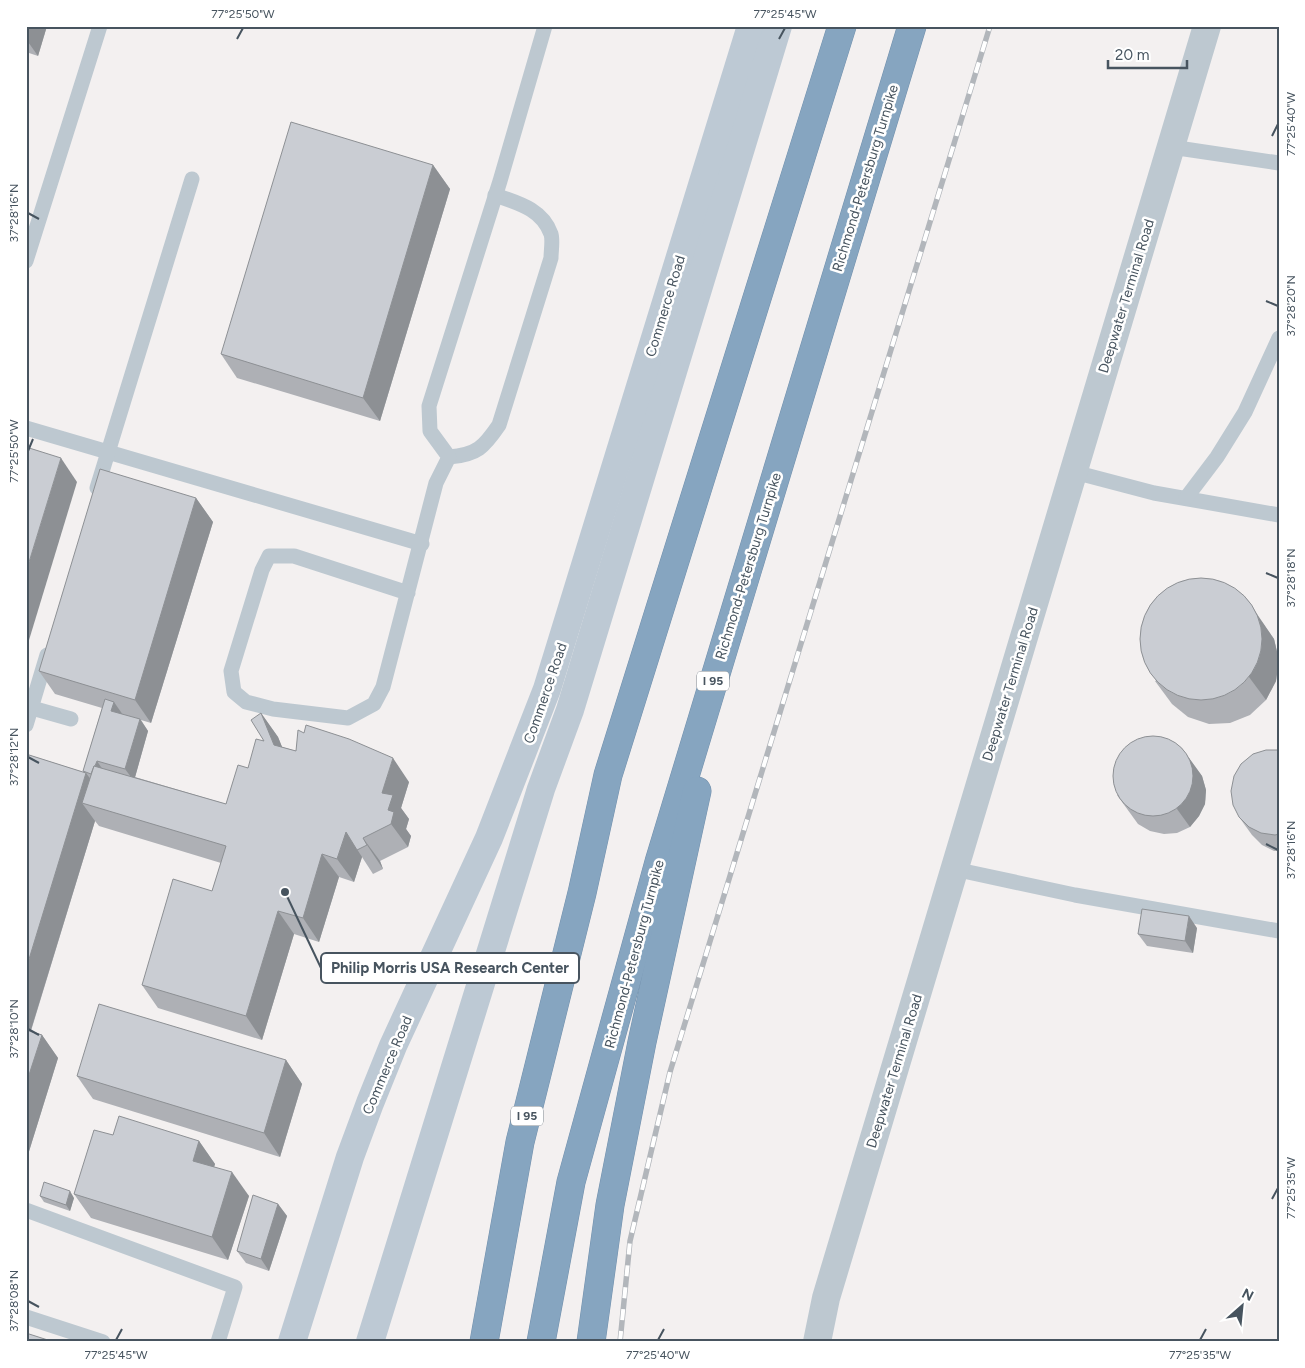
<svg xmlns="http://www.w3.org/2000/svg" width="1305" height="1368" font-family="Figtree,sans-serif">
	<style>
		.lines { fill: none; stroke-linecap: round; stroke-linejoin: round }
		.highway-casing { stroke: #7290ac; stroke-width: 29 }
		.lane { stroke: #bdc8d0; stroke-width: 15 }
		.street { stroke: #bdc8d0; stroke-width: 28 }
		.secondary { stroke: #bdc9d4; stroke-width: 28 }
		.highway { stroke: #86a5c0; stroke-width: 28 }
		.rail-casing { stroke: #b2b6bb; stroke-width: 5.5 }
		.rail { stroke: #fff; stroke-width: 4; stroke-dasharray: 11; stroke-linecap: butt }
		.wall { fill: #aeb0b5 }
		.shaded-wall { fill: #8d9094 }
		.building { fill: #cacdd3; stroke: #8d9094 }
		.ticks { fill: none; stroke: #47545f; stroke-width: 2 }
		.labels { text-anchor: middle; stroke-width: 5; stroke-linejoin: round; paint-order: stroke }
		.shield { fill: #fff; stroke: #7e878f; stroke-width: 1 }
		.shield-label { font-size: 12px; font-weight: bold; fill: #47545f }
		.street-label { font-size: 14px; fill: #47545f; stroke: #fff }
		.leader { fill: none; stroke: #47545f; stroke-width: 2 }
		.callout-dot { fill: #47545f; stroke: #fff; stroke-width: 2 }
		.callout { fill: #fff; stroke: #47545f; stroke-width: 2 }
		.callout-label { font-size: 15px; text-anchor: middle; font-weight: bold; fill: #47545f }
		.neatline { fill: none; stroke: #47545f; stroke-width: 2 }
		.ticks-label { font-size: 12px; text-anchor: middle; fill: #47545f }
	</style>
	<rect width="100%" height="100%" fill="#f3f0f0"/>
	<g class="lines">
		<defs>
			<g id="highway">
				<polyline points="484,1342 520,1142 582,893 608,775 842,26"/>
				<polyline points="541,1342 571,1182 659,862 912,26"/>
				<polyline points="591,1342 610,1205 642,1042 697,791"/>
			</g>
		</defs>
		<use href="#highway" class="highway-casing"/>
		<g class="lane">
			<polyline points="1171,147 1279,163"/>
			<polyline points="26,261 100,26"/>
			<polyline points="26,428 422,544"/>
			<path d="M449 457C477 455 484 447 499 425L551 258C551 251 553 240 551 234 542 209 518 203 495 195"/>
			<polyline points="1074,472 1154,493 1279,515"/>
			<polyline points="97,488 192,179"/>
			<polyline points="1186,498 1217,457 1245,412 1279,338"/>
			<polyline points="408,593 294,556 269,556 262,570 231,671 234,692 246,702 273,709 348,718 374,704 383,687 436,483 449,457 430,431 429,406 500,181 545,26"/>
			<polyline points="32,708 71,719"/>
			<polyline points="26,725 47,655"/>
			<polyline points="954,869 1075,895 1279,931"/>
			<polyline points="26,1210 235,1287 218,1342"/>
			<polyline points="26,1317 103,1342"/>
		</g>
		<polyline class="street" points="817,1342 826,1298 1207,26"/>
		<g class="secondary">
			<polyline points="292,1342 350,1157 370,1103 393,1046 489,838 547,689 751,26"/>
			<polyline points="370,1342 541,789 570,710 778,26"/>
		</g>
		<use href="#highway" class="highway"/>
		<defs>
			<polyline id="rail" points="620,1342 630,1241 670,1072 990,26"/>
		</defs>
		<use href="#rail" class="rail-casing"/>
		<use href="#rail" class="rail"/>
	</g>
	<g class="wall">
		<polygon points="26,26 47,26 38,56 26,52"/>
		<polygon points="433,165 450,189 380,421 237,378 221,354"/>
		<polygon points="196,498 213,522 151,723 141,720 148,731 135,777 226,804 264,741 261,713 278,737 282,747 409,782 401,808 409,819 406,829 411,836 408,847 380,861 383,869 373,874 362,857 354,882 339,877 319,942 294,934 262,1040 158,1008 142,985 212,891 221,863 99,826 95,821 31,1031 42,1035 58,1058 26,1161 26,754 83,772 102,708 55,694 39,671"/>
		<polygon points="1262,622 1274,639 1279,660 1276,681 1266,700 1250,715 1230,723 1209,724 1188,717 1172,704 1155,681"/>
		<polygon points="1181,747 1202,776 1206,790 1205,804 1199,816 1190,827 1177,833 1164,834 1150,831 1138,824 1117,795"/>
		<polygon points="1279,750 1279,851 1274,851 1262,845 1252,835 1239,817"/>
		<polygon points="1197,928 1193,953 1147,946 1138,934"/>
		<polygon points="286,1060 302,1084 280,1157 93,1099 77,1076"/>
		<polygon points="113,1135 199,1141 215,1164 214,1167 249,1196 228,1260 91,1218 74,1194"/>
		<polygon points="40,1196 74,1198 70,1211 44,1202"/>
		<polygon points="278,1204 287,1216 269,1271 246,1263 237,1251"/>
	</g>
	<g class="shaded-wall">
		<polygon points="29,26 47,26 38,56 26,39 26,34"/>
		<polygon points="433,165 450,189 380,421 363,398"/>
		<polygon points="61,458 77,482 26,650 26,572"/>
		<polygon points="196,498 213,522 151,723 135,700"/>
		<polygon points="1246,598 1274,639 1279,660 1276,681 1266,700 1249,677"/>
		<polygon points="114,702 123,715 111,711"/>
		<polygon points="261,713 278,737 291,769 274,745"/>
		<polygon points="140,719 148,731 134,781 125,769"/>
		<polygon points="393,758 409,782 401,808 409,819 406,829 411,836 408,847 391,824 388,810 382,793"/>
		<polygon points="1189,758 1202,776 1206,790 1205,804 1199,816 1190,827 1177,809"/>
		<polygon points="97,761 105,773 93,774"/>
		<polygon points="86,773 103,796 82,803 95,821 26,1046 26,969"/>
		<polygon points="346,832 362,857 354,882 337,859"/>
		<polygon points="363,838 380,861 383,869 367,845"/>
		<polygon points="322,854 339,877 319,942 303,918"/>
		<polygon points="278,911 294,934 262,1040 246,1016"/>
		<polygon points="1189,916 1197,928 1193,953 1185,941"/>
		<polygon points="42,1035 58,1058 26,1161 26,1084"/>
		<polygon points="286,1060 302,1084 280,1157 264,1133"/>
		<polygon points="199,1141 215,1164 209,1184 193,1161"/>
		<polygon points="232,1172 249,1196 228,1260 212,1237"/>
		<polygon points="70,1191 74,1198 70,1211 66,1205"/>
		<polygon points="278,1204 287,1216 269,1271 261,1259"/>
	</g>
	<g class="building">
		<polygon points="26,26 29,26 26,34"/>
		<polygon points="291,122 433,165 363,398 221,354"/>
		<polygon points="26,447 61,458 26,572"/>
		<polygon points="100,469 196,498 135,700 39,671"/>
		<circle cx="1201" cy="639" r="61"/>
		<polygon points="105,699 114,702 111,711 140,719 125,769 97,761 95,766 94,766 91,774 83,771"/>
		<polygon points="261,713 274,745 296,751 298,730 304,733 306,725 349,739 393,758 382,793 393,795 388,810 394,812 391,824 363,838 367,845 357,850 346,832 337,859 322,854 303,918 278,911 246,1016 142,985 173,879 212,891 226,846 82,803 94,766 226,804 238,765 248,768 256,739 264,741 251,720"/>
		<circle cx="1153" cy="776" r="40"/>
		<polygon points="1266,750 1279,750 1279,834 1275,835 1261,833 1249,827 1239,817 1233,805 1231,791 1234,776 1241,764 1253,754"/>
		<polygon points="26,754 86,773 26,969"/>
		<polygon points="1142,909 1189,916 1185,941 1138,934"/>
		<polygon points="99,1004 286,1060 264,1133 77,1076"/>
		<polygon points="26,1030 42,1035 26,1084"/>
		<polygon points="119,1116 199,1141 193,1161 232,1172 212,1237 74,1194 94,1130 113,1135"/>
		<polygon points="44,1182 70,1191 66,1205 40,1196"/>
		<polygon points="253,1195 278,1204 261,1259 237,1251"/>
		<polygon points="26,1333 54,1342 26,1342"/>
	</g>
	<path class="ticks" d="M237 39 243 28M779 39 785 28M1272 136 1278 124M28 213 39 219M1266 301 1278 306M28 451 33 439M1266 573 1278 578M28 757 39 763M1266 844 1278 850M28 1029 39 1035M1272 1199 1278 1188M28 1301 39 1307M116 1340 122 1329M658 1340 664 1329M1200 1340 1206 1329"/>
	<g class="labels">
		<g class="shield">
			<rect x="697" y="671.5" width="32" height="19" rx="4"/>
			<rect x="511" y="1106.5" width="32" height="19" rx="4"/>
		</g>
		<g class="shield-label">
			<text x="713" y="685">I 95</text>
			<text x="527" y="1120">I 95</text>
		</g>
		<g class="street-label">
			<text transform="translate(865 178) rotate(-73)" y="5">Richmond-Petersburg Turnpike</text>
			<text transform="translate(1126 296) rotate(-73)" y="5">Deepwater Terminal Road</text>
			<text transform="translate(665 306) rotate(-73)" y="5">Commerce Road</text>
			<text transform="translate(748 566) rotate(-73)" y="5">Richmond-Petersburg Turnpike</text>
			<text transform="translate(1010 684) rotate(-73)" y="5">Deepwater Terminal Road</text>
			<text transform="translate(545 693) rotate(-71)" y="5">Commerce Road</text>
			<text transform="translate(634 954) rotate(-75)" y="5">Richmond-Petersburg Turnpike</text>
			<text transform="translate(387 1065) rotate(-67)" y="5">Commerce Road</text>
			<text transform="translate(894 1071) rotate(-73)" y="5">Deepwater Terminal Road</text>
		</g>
	</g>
	<path class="leader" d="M285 892L321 968"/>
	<circle class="callout-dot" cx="285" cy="892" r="5"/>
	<rect class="callout" x="321" y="953" width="258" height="30" rx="5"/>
	<g class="callout-label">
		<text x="450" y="973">Philip Morris USA Research Center</text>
	</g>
	<rect width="1305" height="1368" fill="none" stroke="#ffffff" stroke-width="55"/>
	<g transform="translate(1242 1306) rotate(27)" stroke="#ffffff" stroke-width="4" paint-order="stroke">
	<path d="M0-4L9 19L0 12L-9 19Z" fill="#47545f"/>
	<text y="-8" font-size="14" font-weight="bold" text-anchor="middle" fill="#47545f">N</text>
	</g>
	<path d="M1108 60v8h79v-8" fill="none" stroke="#47545f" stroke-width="2.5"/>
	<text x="1115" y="60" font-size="15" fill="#47545f" stroke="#ffffff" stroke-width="4" paint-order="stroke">20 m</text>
	<rect x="28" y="28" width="1250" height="1312" class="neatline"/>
	<g class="ticks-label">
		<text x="243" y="18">77°25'50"W</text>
		<text x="785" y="18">77°25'45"W</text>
		<text transform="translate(1291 124) rotate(-90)" y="4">77°25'40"W</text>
		<text transform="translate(14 213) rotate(-90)" y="4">37°28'16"N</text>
		<text transform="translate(1291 306) rotate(-90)" y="4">37°28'20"N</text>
		<text transform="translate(14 451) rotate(-90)" y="4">77°25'50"W</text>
		<text transform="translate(1291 578) rotate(-90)" y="4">37°28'18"N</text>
		<text transform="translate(14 757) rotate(-90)" y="4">37°28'12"N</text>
		<text transform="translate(1291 850) rotate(-90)" y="4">37°28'16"N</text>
		<text transform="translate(14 1029) rotate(-90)" y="4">37°28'10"N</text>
		<text transform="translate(1291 1188) rotate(-90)" y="4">77°25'35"W</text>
		<text transform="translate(14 1301) rotate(-90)" y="4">37°28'08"N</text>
		<text x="116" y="1359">77°25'45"W</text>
		<text x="658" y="1359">77°25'40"W</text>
		<text x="1200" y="1359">77°25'35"W</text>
	</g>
</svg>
